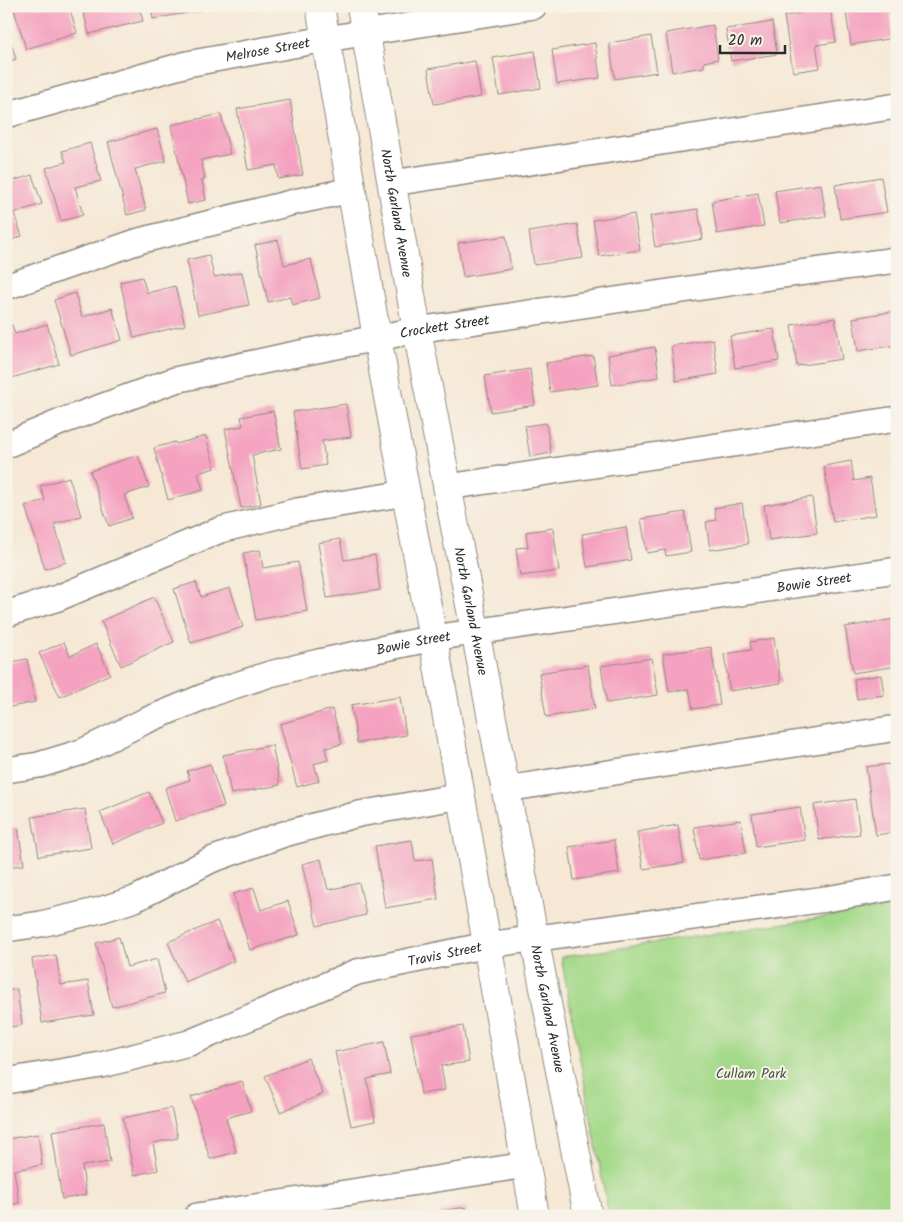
<svg xmlns="http://www.w3.org/2000/svg" width="903" height="1222" font-family="Kalam,sans-serif">
	<style>
		.green { fill: #a5d98a; stroke: #68825a }
		.building { fill: #f4a2c0 }
		.lines { fill: none; stroke-linecap: round; stroke-linejoin: round }
		.minor-casing { stroke: #908a80; stroke-width: 28 }
		.major-casing { stroke: #908a80; stroke-width: 30 }
		.minor { stroke: #fff; stroke-width: 25 }
		.major { stroke: #fff; stroke-width: 28 }
		.labels { text-anchor: middle; stroke-width: 4; stroke-linejoin: round; paint-order: stroke }
		.street-label { font-size: 14px; fill: #2b2b2b; stroke: #f7f3e8 }
		.park-label { font-size: 14px; fill: #4a5643; stroke: #f7f3e8 }
	</style>
	<rect width="100%" height="100%" fill="#f7f3e8"/>
	<filter id="ink" filterUnits="userSpaceOnUse"><feTurbulence type="fractalNoise" baseFrequency=".02" numOctaves="2"/><feDisplacementMap in="SourceGraphic" scale="10" xChannelSelector="R" yChannelSelector="G"/><feConvolveMatrix kernelMatrix="1 2 1 2 8 2 1 2 1" color-interpolation-filters="sRGB"/></filter>
	<filter id="wash" filterUnits="userSpaceOnUse"><feTurbulence type="fractalNoise" baseFrequency=".0096" numOctaves="4" result="noise"/><feDisplacementMap in="SourceGraphic" scale="20" xChannelSelector="R" yChannelSelector="G"/><feGaussianBlur stdDeviation="1.12" result="paint"/><feColorMatrix in="noise" values="0 0 0 0 0 0 0 0 0 0 0 0 0 0 0 0 0 1.4 0 .05"/><feComposite in="paint" operator="in"/></filter>
	<g filter="url(#wash)">
		<rect width="100%" height="100%" fill="#f6e8d5"/>
		<polygon class="green" points="897,906 897,1216 609,1216 561,957"/>
		<g id="blocks">
			<g class="building">
				<polygon points="13,6 69,6 77,33 26,49"/>
				<polygon points="82,6 139,6 143,21 89,34"/>
				<polygon points="151,6 203,6 203,10 153,19"/>
				<polygon points="845,6 889,6 894,38 851,45"/>
				<polygon points="830,8 836,42 816,45 820,68 793,72 784,16"/>
				<polygon points="772,22 777,54 731,61 726,29"/>
				<polygon points="713,25 718,59 704,62 704,67 672,72 666,33"/>
				<polygon points="6,27 16,59 6,62"/>
				<polygon points="651,36 657,72 615,79 609,43"/>
				<polygon points="595,43 600,78 557,84 552,50"/>
				<polygon points="535,51 541,88 499,95 493,58"/>
				<polygon points="475,61 481,97 434,104 428,69"/>
				<polygon points="290,100 303,175 278,179 276,165 248,170 237,109"/>
				<polygon points="221,114 230,154 201,160 205,179 202,180 206,200 188,204 171,125"/>
				<polygon points="157,129 166,161 135,169 146,210 127,215 108,142"/>
				<polygon points="90,143 101,181 75,187 83,215 61,221 46,168 66,162 62,151"/>
				<polygon points="32,175 42,204 14,213 22,236 6,242 6,183"/>
				<polygon points="881,177 887,212 840,219 835,185"/>
				<polygon points="821,184 826,216 780,223 775,191"/>
				<polygon points="758,193 764,226 717,234 712,201"/>
				<polygon points="698,209 703,239 655,247 650,216"/>
				<polygon points="634,214 640,250 599,256 593,220"/>
				<polygon points="577,224 583,258 534,265 529,232"/>
				<polygon points="506,236 511,269 463,277 458,243"/>
				<polygon points="278,240 284,265 311,259 320,298 292,305 290,297 268,302 255,245"/>
				<polygon points="209,255 214,277 242,272 249,305 198,315 187,260"/>
				<polygon points="142,277 147,293 175,286 185,325 134,338 120,282"/>
				<polygon points="75,293 82,317 112,308 122,340 71,355 54,300"/>
				<polygon points="896,311 897,345 858,351 853,318"/>
				<polygon points="835,318 842,359 797,366 791,325"/>
				<polygon points="47,324 59,364 8,379 6,373 6,327 12,325 15,334"/>
				<polygon points="774,329 779,361 735,368 730,336"/>
				<polygon points="713,339 718,374 676,381 671,346"/>
				<polygon points="655,347 659,377 612,385 608,355"/>
				<polygon points="593,356 598,385 550,392 546,363"/>
				<polygon points="530,369 535,405 491,412 485,376"/>
				<polygon points="346,404 351,437 322,441 326,465 302,469 293,412"/>
				<polygon points="273,411 281,449 252,455 261,504 241,508 225,429 243,426 241,417"/>
				<polygon points="546,423 551,453 530,457 525,426"/>
				<polygon points="206,436 215,468 198,473 203,490 168,500 154,448 175,442 176,444"/>
				<polygon points="138,455 149,487 124,495 132,518 109,526 90,471"/>
				<polygon points="851,461 854,481 870,478 876,515 833,522 824,466"/>
				<polygon points="897,476 897,498 896,498 892,477"/>
				<polygon points="69,477 81,516 54,524 66,562 45,569 25,506 45,500 40,486"/>
				<polygon points="812,497 817,533 769,540 764,505"/>
				<polygon points="742,503 748,544 710,550 706,522 716,520 714,508"/>
				<polygon points="685,512 691,552 666,556 665,550 647,553 641,519"/>
				<polygon points="6,521 7,521 10,540 6,541"/>
				<polygon points="626,527 631,560 587,567 582,534"/>
				<polygon points="553,528 559,571 520,576 516,548 528,547 526,532"/>
				<polygon points="340,539 344,560 375,555 380,590 327,598 318,543"/>
				<polygon points="260,550 263,568 298,562 307,611 256,620 243,553"/>
				<polygon points="196,582 201,597 230,588 243,627 191,643 174,589"/>
				<polygon points="154,597 174,642 121,666 101,621"/>
				<polygon points="895,619 897,631 897,666 853,673 845,627"/>
				<polygon points="774,638 781,683 730,691 724,654 751,650 750,642"/>
				<polygon points="64,642 70,656 96,644 110,674 60,697 39,653"/>
				<polygon points="711,647 720,705 693,709 689,689 669,692 663,654"/>
				<polygon points="652,658 658,695 607,703 601,666"/>
				<polygon points="27,659 35,702 6,708 6,663"/>
				<polygon points="588,665 595,709 546,717 539,673"/>
				<polygon points="881,675 884,695 857,699 854,679"/>
				<polygon points="400,697 406,735 357,743 351,705"/>
				<polygon points="332,709 342,744 325,748 328,760 314,764 319,781 297,787 280,724"/>
				<polygon points="272,745 280,785 231,794 223,755"/>
				<polygon points="210,764 224,806 175,821 165,788 190,780 187,771"/>
				<polygon points="889,764 893,796 897,795 897,832 876,835 866,767"/>
				<polygon points="149,792 162,823 113,844 100,812"/>
				<polygon points="855,799 860,834 819,840 814,805"/>
				<polygon points="800,807 805,840 756,847 752,814"/>
				<polygon points="85,809 91,848 39,856 32,817"/>
				<polygon points="741,820 746,853 699,860 694,827"/>
				<polygon points="678,825 684,863 643,869 637,832"/>
				<polygon points="18,828 24,865 6,867 6,830"/>
				<polygon points="412,840 415,861 432,859 438,899 385,908 375,846"/>
				<polygon points="614,840 619,873 574,880 569,847"/>
				<polygon points="321,859 328,890 359,883 366,915 317,926 302,864"/>
				<polygon points="254,888 261,910 288,901 299,935 250,950 233,894"/>
				<polygon points="217,921 234,961 185,982 168,942"/>
				<polygon points="119,937 127,967 157,959 165,993 112,1007 96,943"/>
				<polygon points="56,955 61,985 88,981 94,1015 42,1023 32,959"/>
				<polygon points="17,989 22,1025 6,1028 6,991"/>
				<polygon points="463,1026 469,1062 441,1066 445,1090 421,1094 411,1034"/>
				<polygon points="384,1042 390,1074 367,1079 375,1121 351,1126 335,1052"/>
				<polygon points="308,1058 323,1094 280,1112 265,1076"/>
				<polygon points="242,1081 251,1111 226,1118 236,1152 210,1159 191,1097"/>
				<polygon points="171,1108 178,1138 153,1143 158,1170 134,1175 123,1118"/>
				<polygon points="104,1123 110,1162 82,1166 86,1195 62,1199 52,1131"/>
				<polygon points="38,1134 42,1165 14,1170 19,1203 6,1205 6,1139"/>
				<polygon points="466,1207 468,1216 441,1216 440,1211"/>
			</g>
		</g>
	</g>
	<g filter="url(#ink)">
		<use href="#blocks" fill-opacity="0" stroke="#908a80" stroke-width="1"/>
		<g class="lines">
			<defs>
				<g id="minor">
					<path id="s1" d="M6 115 187 64 326 39 534 6"/>
					<polyline points="392,183 897,106"/>
					<polyline points="6,287 139,241 294,202 352,190"/>
					<path id="s2" d="M6 445 63 421 175 380 286 356 417 330 776 276 897 260"/>
					<polyline points="448,487 897,419"/>
					<polyline points="6,614 58,598 220,530 297,511 406,493"/>
					<path id="s3" d="M6 770 39 765 82 752 145 721 215 692 270 674 319 662 433 638 897 570"/>
					<polyline points="506,789 897,728"/>
					<polyline points="6,929 41,924 100,910 135,899 211,860 284,834 359,814 461,796"/>
					<path id="s4" d="M6 1081 101 1065 189 1043 357 972 487 945 826 899 897 887"/>
					<polyline points="197,1216 526,1165"/>
				</g>
				<g id="major">
					<polyline points="320,6 377,338 433,638 535,1216"/>
					<path id="s5" d="M361 6 417 330 588 1216"/>
				</g>
			</defs>
			<use href="#minor" class="minor-casing"/>
			<use href="#major" class="major-casing"/>
			<use href="#minor" class="minor"/>
			<use href="#major" class="major"/>
		</g>
	</g>
	<g class="labels">
		<g class="street-label">
			<text dy="5" stroke="none"><textPath href="#s1" startOffset="270">Melrose Street</textPath></text>
			<text dy="5" stroke="none"><textPath href="#s5" startOffset="210">North Garland Avenue</textPath></text>
			<text dy="5" stroke="none"><textPath href="#s2" startOffset="456">Crockett Street</textPath></text>
			<text dy="5" stroke="none"><textPath href="#s3" startOffset="834">Bowie Street</textPath></text>
			<text dy="5" stroke="none"><textPath href="#s5" startOffset="615">North Garland Avenue</textPath></text>
			<text dy="5" stroke="none"><textPath href="#s3" startOffset="429">Bowie Street</textPath></text>
			<text dy="5" stroke="none"><textPath href="#s4" startOffset="459">Travis Street</textPath></text>
			<text dy="5" stroke="none"><textPath href="#s5" startOffset="1020">North Garland Avenue</textPath></text>
		</g>
		<g class="park-label">
			<text x="751" y="1078">Cullam Park</text>
		</g>
	</g>
	<rect width="903" height="1222" fill="none" stroke="#f7f3e8" stroke-width="25"/>
	<path d="M720 45v8h65v-8" fill="none" stroke="#2b2b2b" stroke-width="2.5"/>
	<text x="728" y="45" font-size="15" fill="#2b2b2b" stroke="#f7f3e8" stroke-width="4" paint-order="stroke">20 m</text>
</svg>
